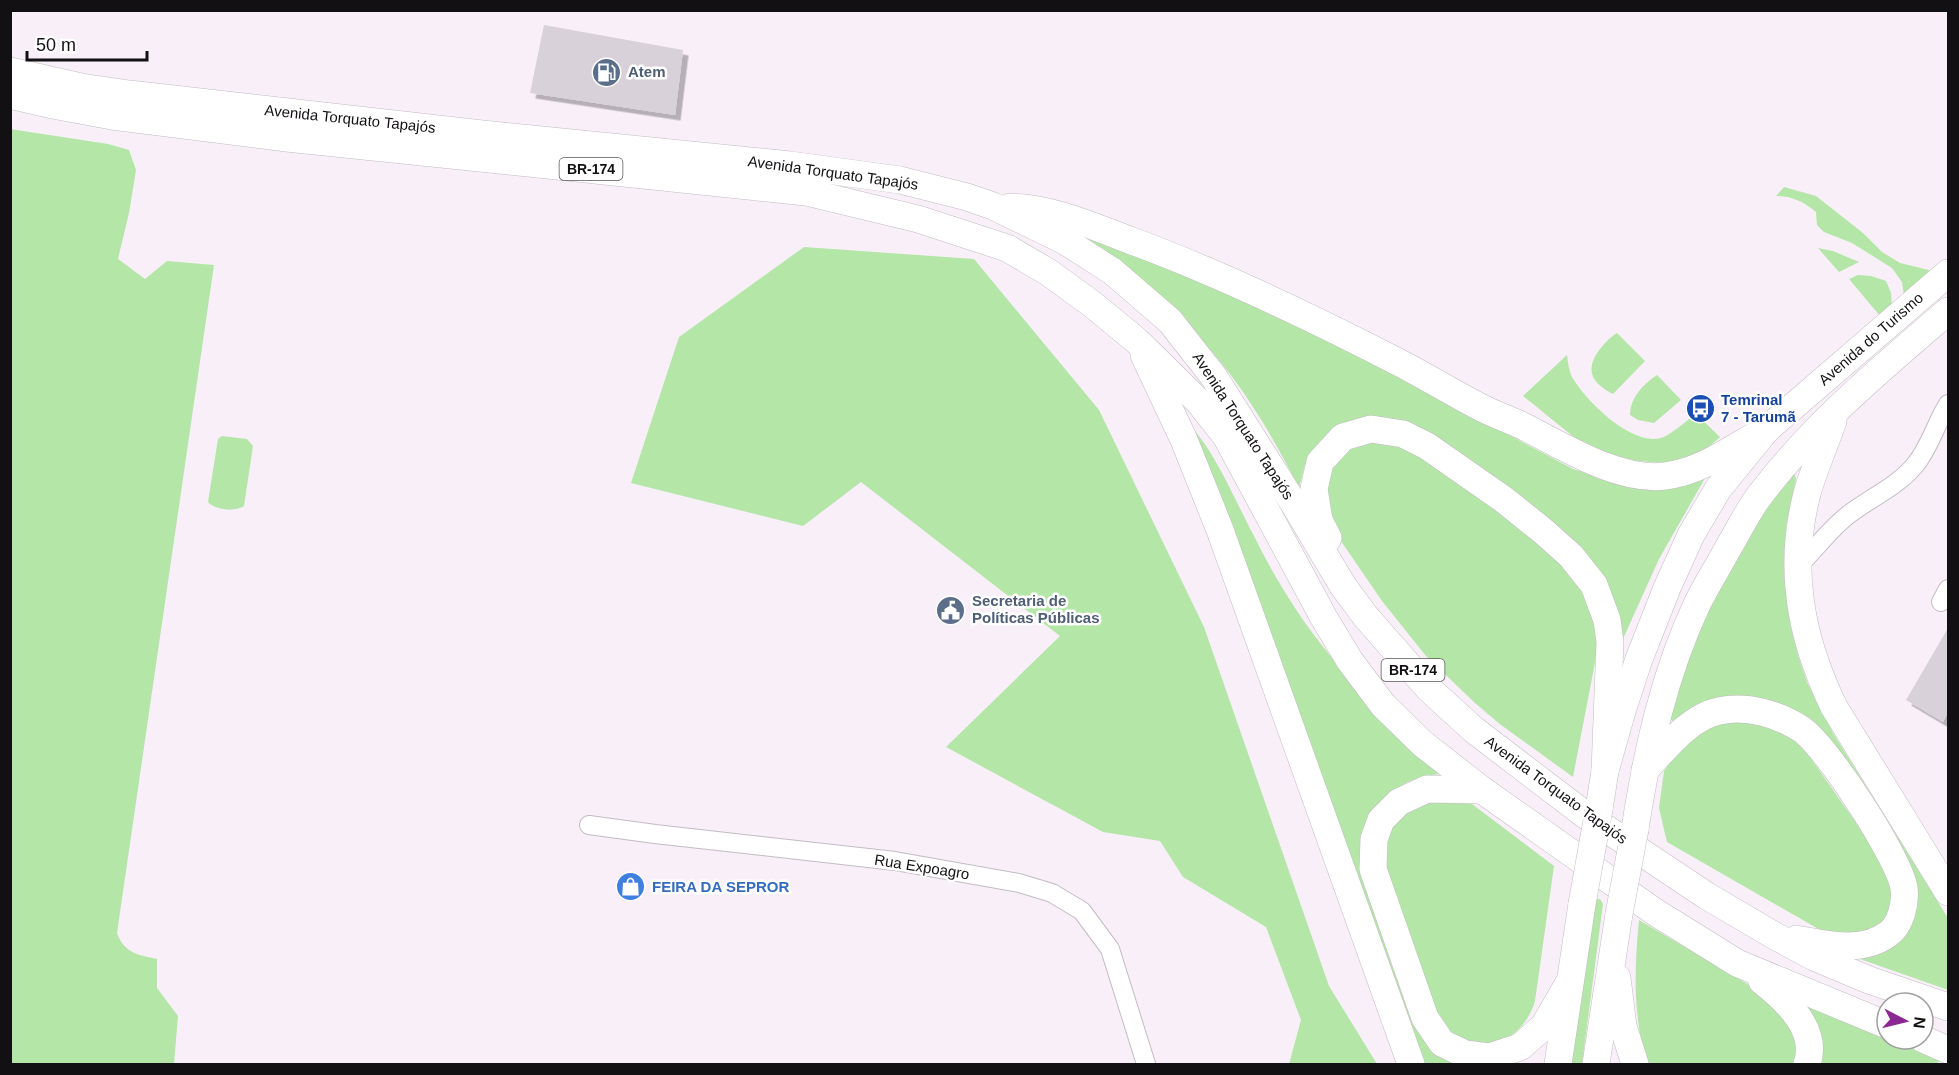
<svg xmlns="http://www.w3.org/2000/svg" width="1959" height="1075" font-family="Helvetica,sans-serif">
	<style>
		.green { fill: #b3e6a7 }
		.building { fill: #d9d1da; filter: url(#shadow) }
		.lines { fill: none; stroke-linecap: round; stroke-linejoin: round }
		.minor-casing { stroke: #c4bbc4; stroke-width: 20 }
		.highway-casing { stroke: #c4bbc4; stroke-width: 28 }
		.minor { stroke: #fff; stroke-width: 18 }
		.highway { stroke: #fff; stroke-width: 27 }
		.highway-bridge-casing { stroke: #c4bbc4; stroke-width: 28; stroke-linecap: butt }
		.highway-bridge { stroke: #fff; stroke-width: 27 }
		.labels { text-anchor: middle; stroke-width: 5; stroke-linejoin: round; paint-order: stroke }
		.shield { fill: #fff; stroke: #5a585a; stroke-width: 1.5 }
		.shield-label { font-size: 14px; font-weight: bold; fill: #131014 }
		.service-label { font-size: 15px; font-weight: bold; fill: #4e5e75; stroke: #fff; text-anchor: start }
		.street-label { font-size: 15px; fill: #131014; stroke: #fff }
		.transit-label { font-size: 15px; font-weight: bold; fill: #164399; stroke: #fff; text-anchor: start }
		.shop-label { font-size: 15px; font-weight: bold; fill: #366cbe; stroke: #fff; text-anchor: start }
	</style>
	<defs>
		<filter id="shadow"><feDropShadow dx="5.5" dy="5.5" stdDeviation="0" flood-color="#0004"/></filter>
	</defs>
	<rect width="100%" height="100%" fill="#f8eff9"/>
	<g class="green">
		<path d="M10 129 108 144 129 150 136 170 129 213 118 259 145 279 167 261 214 265 117 933C124 953 138 955 157 959V988L178 1016 174 1064H11Z"/>
		<path d="M1784 187 1816 196 1863 233 1882 252 1900 263 1933 271 1904 296 1902 282 1892 268 1852 243 1824 232 1817 225 1816 212C1804 202 1792 196 1776 196Z"/>
		<path d="M1085 237 1243 294 1573 469 1610 480 1708 473 1659 559 1618 650 1612 608 1418 428 1311 455 1305 465 1299 488C1273 437 1243 385 1204 343 1168 305 1127 268 1085 237Z"/>
		<polygon points="804,247 974,259 1099,410 1204,627 1329,986 1377,1064 1289,1064 1301,1020 1266,927 1183,877 1160,841 1103,832 946,747 1060,636 861,482 803,526 631,483 679,337"/>
		<polygon points="1818,248 1833,251 1859,262 1839,272"/>
		<polygon points="1858,275 1871,276 1886,281 1891,293 1892,308 1881,317 1849,279"/>
		<path d="M1617 333 1645 361 1613 394C1592 383 1584 370 1600 349 1606 342 1609 338 1617 333Z"/>
		<path d="M1567 355C1568 362 1569 371 1572 377 1586 401 1631 446 1661 438 1670 436 1688 419 1696 414L1720 437C1711 445 1702 454 1690 459 1658 469 1600 457 1574 437 1557 424 1540 409 1523 396Z"/>
		<path d="M1657 375 1681 400 1654 423 1638 420 1630 415C1630 397 1644 384 1657 375Z"/>
		<path d="M1184 420C1212 443 1236 503 1254 536 1266 561 1280 585 1295 608 1336 671 1391 721 1444 774 1411 775 1387 790 1370 819L1417 1021 1469 1064H1418Z"/>
		<path d="M222 436 247 439 253 446 244 506C235 512 215 510 208 502L218 439Z"/>
		<polygon points="1403,441 1549,550 1580,579 1598,628 1597,652 1573,777 1501,725 1475,703 1426,656 1382,601 1332,528 1326,511 1327,472 1353,442"/>
		<path d="M1793 469 1796 479 1786 527 1784 575 1791 628 1798 655 1807 682 1833 733 1948 918V990L1860 959 1871 956 1910 914 1816 732 1684 713 1672 721 1667 715C1689 651 1715 587 1751 530 1764 509 1779 490 1793 469Z"/>
		<polygon points="1766,722 1800,743 1890,871 1894,902 1885,920 1861,936 1822,931 1667,842 1659,808 1664,771 1679,747 1714,723"/>
		<path d="M1468 801 1554 866 1535 1001C1525 1036 1487 1059 1453 1036 1448 1032 1443 1027 1439 1023L1382 860 1389 828 1412 803Z"/>
		<polygon points="1594,899 1600,899 1603,904 1582,1064 1568,1064"/>
		<path d="M1639 920 1756 989 1787 1016 1797 1046 1795 1064H1647C1633 1016 1634 970 1639 920Z"/>
		<polygon points="1799,1001 1887,1035 1887,1039 1898,1039 1941,1055 1940,1061 1935,1064 1815,1064"/>
	</g>
	<g class="building">
		<polygon points="544,25 683,50 675,115 530,93"/>
		<polygon points="1948,628 1948,712 1943,722 1906,700"/>
	</g>
	<g class="lines">
		<defs>
			<g id="minor">
				<path d="M1796 568C1814 551 1829 530 1848 515 1870 498 1898 486 1915 465 1930 447 1936 423 1948 404"/>
				<polyline points="1941,602 1948,589"/>
				<polyline points="589,825 655,834 895,861 1019,883 1052,893 1082,911 1110,949 1146,1064"/>
			</g>
			<g id="highway">
				<polyline points="10,71 81,87 129,94 482,134 790,165 900,180 967,197 993,206 1065,241 1112,271 1170,321 1214,377 1296,507 1343,586 1366,617 1430,690 1474,730 1584,814 1707,896 1775,936 1814,957 1869,980 1948,1007"/>
				<polyline points="10,95 53,105 112,116 287,138 806,192 918,219 1007,248 1048,272 1092,304 1137,341 1199,402 1226,436 1324,618 1350,661 1383,705 1423,744 1482,790 1655,912 1737,963 1887,1025"/>
				<path d="M1010 207C1053 208 1092 226 1132 241 1224 275 1313 318 1400 363 1427 377 1453 393 1480 407 1493 414 1508 419 1521 425 1561 445 1618 482 1665 476 1704 471 1733 447 1767 429"/>
				<polyline points="1144,355 1184,440 1220,530 1411,1064"/>
				<path d="M1833 421C1825 444 1815 467 1808 490 1787 566 1800 637 1834 707L1948 892"/>
				<polyline points="1328,538 1319,520 1314,489 1320,462 1343,437 1371,429 1403,434 1427,446 1503,499 1543,531 1571,556 1594,585 1607,620 1610,642 1605,771"/>
				<path d="M1645 770C1665 749 1689 717 1719 711 1747 705 1778 714 1801 729 1826 745 1900 859 1904 888 1906 903 1901 925 1888 934 1861 954 1827 944 1796 939"/>
				<polyline points="1482,790 1427,789 1399,802 1381,820 1374,839 1373,869 1425,1018 1442,1043 1465,1054 1489,1057 1520,1047 1544,1026 1570,981"/>
				<polyline points="1599,809 1605,771 1622,711 1639,659 1667,588 1691,535 1718,489 1767,429 1948,273"/>
				<path d="M1635 829C1647 751 1664 674 1698 602 1707 584 1718 567 1727 550 1738 532 1747 512 1760 495 1813 425 1882 368 1948 311"/>
				<polyline points="1617,978 1623,1026 1635,1064"/>
				<path d="M1762 981C1786 1000 1819 1030 1807 1064"/>
				<polyline points="1923,1039 1948,1050"/>
				<polyline points="1558,1064 1582,904"/>
				<polyline points="1596,1064 1619,914"/>
			</g>
		</defs>
		<use href="#minor" class="minor-casing"/>
		<use href="#highway" class="highway-casing"/>
		<use href="#minor" class="minor"/>
		<use href="#highway" class="highway"/>
		<defs>
			<g id="highway-bridge">
				<polyline points="1582,904 1599,809"/>
				<polyline points="1619,914 1635,829"/>
			</g>
		</defs>
		<use href="#highway-bridge" class="highway-bridge-casing"/>
		<use href="#highway-bridge" class="highway-bridge"/>
	</g>
	<defs>
		<symbol id="fuel-disc" viewBox="-11 -11 22 22"><circle r="9.5" fill="#5c6f8a" stroke="#fff"/><path d="M-5.5-6h7V0h2V4h1.3V-2.5L3-4.5l.8-.8L6-3V5H2.5V1h-1V6h-7ZM-4.2-4.7v3.2H.2V-4.7Z" fill="#fff"/></symbol>
		<symbol id="bus-disc" viewBox="-11 -11 22 22"><circle r="9.5" fill="#1a4fb4" stroke="#fff"/><path d="M-5-6H5V4H4V6H2V4H-2V6H-4V4H-5ZM-3.5-4V0h7V-4ZM-3.5 1.2v1.5H-2V1.2ZM2 1.2v1.5H3.5V1.2Z" fill="#fff"/></symbol>
		<symbol id="civic-disc" viewBox="-11 -11 22 22"><circle r="9.5" fill="#5c6f8a" stroke="#fff"/><path d="M-.6-6.5H3V-4.5H.6V-3L4-1V1h2V6H-6V1h2V-1L-.6-3ZM-1.2 2.5V6h2.4V2.5Z" fill="#fff"/></symbol>
		<symbol id="shop-disc" viewBox="-11 -11 22 22"><circle r="9.5" fill="#3f7fe0" stroke="#fff"/><path d="M-5-2.5h2.3a2.7 3.5 0 0 1 5.4 0H5L5.5 6h-11ZM-1.5-2.5h3a1.5 2.3 0 0 0-3 0Z" fill="#fff"/></symbol>
	</defs>
	<g fill-rule="evenodd">
		<use href="#fuel-disc" x="590" y="56" width="33" height="33"/>
		<use href="#bus-disc" x="1684" y="392" width="33" height="33"/>
		<use href="#civic-disc" x="934" y="594" width="33" height="33"/>
		<use href="#shop-disc" x="614" y="870" width="33" height="33"/>
	</g>
	<g class="labels">
		<g class="shield">
			<rect x="559.5" y="158" width="63" height="22" rx="4.5"/>
			<rect x="1381.5" y="659" width="63" height="22" rx="4.5"/>
		</g>
		<g class="shield-label">
			<text x="591" y="174">BR-174</text>
			<text x="1413" y="675">BR-174</text>
		</g>
		<g class="service-label">
			<text x="628" y="77">Atem</text>
			<text x="972" y="606">Secretaria de<tspan x="972" dy="17">Políticas Públicas</tspan></text>
		</g>
		<g class="street-label">
			<text transform="translate(350 119) rotate(6)" y="5">Avenida Torquato Tapajós</text>
			<text transform="translate(833 173) rotate(8)" y="5">Avenida Torquato Tapajós</text>
			<text transform="translate(1871 339) rotate(-41)" y="5">Avenida do Turismo</text>
			<text transform="translate(1243 426) rotate(57)" y="5">Avenida Torquato Tapajós</text>
			<text transform="translate(1556 790) rotate(36)" y="5">Avenida Torquato Tapajós</text>
			<text transform="translate(922 867) rotate(9)" y="5">Rua Expoagro</text>
		</g>
		<g class="transit-label">
			<text x="1721" y="405">Temrinal<tspan x="1721" dy="17">7 - Tarumã</tspan></text>
		</g>
		<g class="shop-label">
			<text x="652" y="892">FEIRA DA SEPROR</text>
		</g>
	</g>
	<rect width="1959" height="1075" fill="none" stroke="#131014" stroke-width="24"/>
	<g transform="translate(1905 1021) rotate(97)"><circle r="28" fill="#ffffff" stroke="#a19fa1" stroke-width="1.5"/>
	<path d="M0-4.5L10 22L0 15L-10 22Z" fill="#8a2891"/>
	<text y="-9" font-size="16" font-weight="bold" text-anchor="middle" fill="#131014">N</text>
	</g>
	<path d="M27 51v9h120v-9" fill="none" stroke="#131014" stroke-width="3"/>
	<text x="36" y="51" font-size="18" fill="#131014" stroke="#ffffff" stroke-width="4.5" paint-order="stroke">50 m</text>
</svg>
